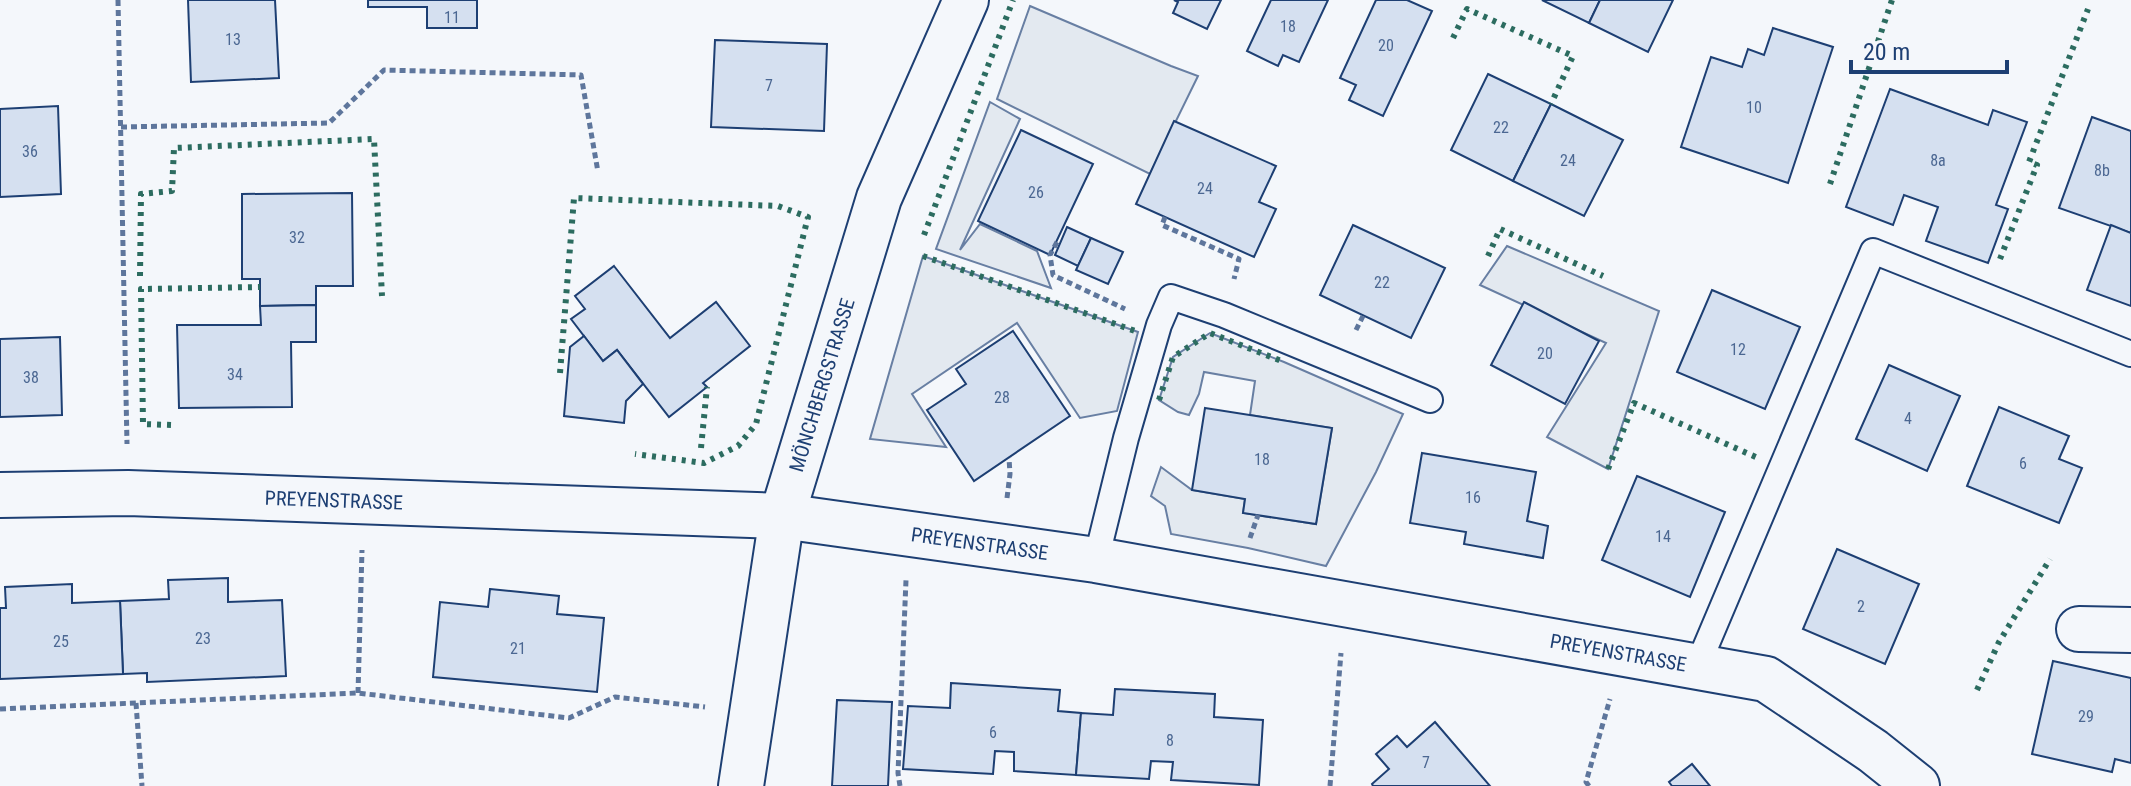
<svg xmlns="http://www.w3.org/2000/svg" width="2131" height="786" font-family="'Roboto Condensed',sans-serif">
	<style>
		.green { fill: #e3e9f0; stroke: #687fa3; stroke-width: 2 }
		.building { fill: #d5e0f0; stroke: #1d3f73; stroke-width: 2 }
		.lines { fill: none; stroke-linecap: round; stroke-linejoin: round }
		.lane-casing { stroke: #1d3f73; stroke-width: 28 }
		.street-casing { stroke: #1d3f73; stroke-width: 48 }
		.path { stroke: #5e769c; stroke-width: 5; stroke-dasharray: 6 4; stroke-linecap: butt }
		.lane { stroke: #f4f7fb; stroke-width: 24 }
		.street { stroke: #f4f7fb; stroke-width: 44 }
		.hedge { stroke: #2c6c60; stroke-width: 6; stroke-dasharray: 4 6; stroke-linecap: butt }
		.labels { text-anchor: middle; stroke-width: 6; stroke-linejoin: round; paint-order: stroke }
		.number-label { font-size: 16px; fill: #4b6792 }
		.street-label { font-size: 20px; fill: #1d3f73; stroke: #f4f7fb }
	</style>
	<rect width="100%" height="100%" fill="#f4f7fb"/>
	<g class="green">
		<polygon points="1030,6 1171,66 1198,76 1150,174 997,99"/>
		<polygon points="990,102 1020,119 960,250 980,224 1037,251 1051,288 936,249"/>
		<polygon points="1507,246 1659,311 1608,469 1547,437 1606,343 1480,285"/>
		<polygon points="923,256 1138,332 1117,411 1080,418 1017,323 912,394 946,447 870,439"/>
		<polygon points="1210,333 1284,362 1403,414 1376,472 1326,566 1248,548 1171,534 1165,506 1151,496 1161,467 1192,490 1245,499 1243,513 1316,524 1332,428 1250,415 1255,381 1204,372 1199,394 1189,415 1178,412 1159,400 1173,357"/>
	</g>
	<g class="building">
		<polygon points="188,0 275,0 279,78 191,82"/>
		<polygon points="368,0 477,0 477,28 427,28 427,7 368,7"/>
		<polygon points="1174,0 1221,0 1207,29 1173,13 1178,2"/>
		<polygon points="1271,0 1328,0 1299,62 1283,55 1278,66 1247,51"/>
		<polygon points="1376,0 1407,0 1432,11 1383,116 1349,100 1356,85 1340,78"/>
		<polygon points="1542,0 1600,0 1589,23"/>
		<polygon points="1600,0 1673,0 1648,52 1589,23"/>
		<polygon points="1773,28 1833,47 1788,183 1681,147 1711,57 1742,67 1748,49 1764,55"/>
		<polygon points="715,40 827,44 824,131 711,127"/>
		<polygon points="1488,74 1551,104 1513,181 1451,150"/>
		<polygon points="1890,89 1988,125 1993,110 2027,122 1996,205 2008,209 1988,263 1926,241 1938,207 1904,195 1893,225 1846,207"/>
		<polygon points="1551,104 1623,140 1584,216 1513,181"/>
		<polygon points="58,106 61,194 0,197 0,109"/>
		<polygon points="2092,117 2131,131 2131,233 2059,208"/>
		<polygon points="1174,121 1276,166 1259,202 1276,209 1254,257 1136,204"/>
		<polygon points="1021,130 1093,164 1050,255 978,221"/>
		<polygon points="352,193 353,286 316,286 316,305 260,306 260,279 242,279 242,194"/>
		<polygon points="1353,225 1445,268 1411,338 1320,295"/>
		<polygon points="2111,225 2131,233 2131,306 2087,290"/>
		<polygon points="1067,227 1091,238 1078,266 1055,255"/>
		<polygon points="1091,238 1123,252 1108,284 1076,270"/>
		<polygon points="614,266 670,338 716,302 750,346 703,383 707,387 669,417 617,350 603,361 571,319 585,309 575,296"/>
		<polygon points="1712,290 1800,327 1765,409 1677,372"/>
		<polygon points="1524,302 1599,341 1565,404 1491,365"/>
		<polygon points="316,305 316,342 291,342 292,407 179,408 177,325 261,325 260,306"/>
		<polygon points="1013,331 1070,416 974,481 927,410 966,384 956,369"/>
		<polygon points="584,336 603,361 617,350 643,384 626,401 624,423 564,416 570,347"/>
		<polygon points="60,337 62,415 0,417 0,339"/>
		<polygon points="1889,365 1960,396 1927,471 1856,439"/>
		<polygon points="1999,407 2069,436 2059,459 2082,468 2059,523 1967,486"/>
		<polygon points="1205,408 1332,428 1316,524 1243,513 1245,499 1192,490"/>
		<polygon points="1422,453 1536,472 1527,521 1548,526 1543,558 1464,544 1466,532 1410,523"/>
		<polygon points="1637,476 1725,512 1690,597 1602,560"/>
		<polygon points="1837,549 1919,584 1885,664 1803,629"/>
		<polygon points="228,578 228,602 282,600 286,676 147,682 147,673 123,674 120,601 169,599 168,580"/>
		<polygon points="72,584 72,603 120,601 123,674 0,679 0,608 6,608 5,587"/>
		<polygon points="490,589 559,596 557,614 604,618 597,692 433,677 440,602 488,607"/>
		<polygon points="2053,661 2131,678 2131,763 2115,759 2112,772 2032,754"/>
		<polygon points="951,683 1060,690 1058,711 1081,713 1076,775 1014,771 1014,752 995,751 993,774 903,769 908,706 950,708"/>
		<polygon points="1115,689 1215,694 1214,717 1263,720 1259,785 1171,780 1173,762 1151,761 1149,779 1076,775 1081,713 1113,715"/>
		<polygon points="837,700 892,702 888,786 832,786"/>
		<polygon points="1435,722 1490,786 1373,786 1372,784 1389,769 1376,754 1397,736 1407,747"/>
		<polygon points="1692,764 1710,786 1672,786 1669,782"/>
	</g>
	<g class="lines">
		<defs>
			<g id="lane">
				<polyline points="1096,560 1126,438 1159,325 1171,297 1224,315 1430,400"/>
				<polyline points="1697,667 1873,251 2131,354"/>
			</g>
			<g id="street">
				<path id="s1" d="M0 495 128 493 782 516 1096 560 1766 679 1873 751 1917 786"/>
				<polyline points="2079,629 2131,630"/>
				<path id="s2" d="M741 786 782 516 879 198 966 0"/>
			</g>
		</defs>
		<use href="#lane" class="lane-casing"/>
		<use href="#street" class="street-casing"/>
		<g class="path">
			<polyline points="118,0 127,444"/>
			<polyline points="121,127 329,123 384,70 581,75 598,172"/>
			<polyline points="1165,217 1162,225 1239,259 1234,279"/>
			<polyline points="1057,242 1050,255 1053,275 1125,309"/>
			<polyline points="1356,330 1363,316"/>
			<polyline points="1007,498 1010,474 1009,458"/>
			<polyline points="1250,538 1258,515"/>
			<polyline points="358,693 362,550"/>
			<polyline points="136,703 142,786"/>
			<polyline points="0,709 358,693 569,718 615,697 705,707"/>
			<polyline points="900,786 898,773 906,580"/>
			<polyline points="1330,786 1341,653"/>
			<polyline points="1589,786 1586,782 1610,699"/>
		</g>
		<use href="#lane" class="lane"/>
		<use href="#street" class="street"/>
		<g class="hedge">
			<polyline points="1453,38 1467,9 1573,56 1551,104"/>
			<polyline points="1830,184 1892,0"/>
			<polyline points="924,235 1013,0"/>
			<polyline points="923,256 1138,332"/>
			<polyline points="1488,256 1500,229 1603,276"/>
			<polyline points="2000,259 2037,165 2029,162 2088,9"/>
			<polyline points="140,276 141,194 172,191 174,148 374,139 382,296"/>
			<polyline points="560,373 574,198 778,206 808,217 756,424 738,446 704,463 635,454"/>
			<polyline points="1159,400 1173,357 1210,333 1284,362"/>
			<polyline points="171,425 143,424 141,289 260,287"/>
			<polyline points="701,448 707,387"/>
			<polyline points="1608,469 1634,403 1758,458"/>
			<polyline points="1977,690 1999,642 2050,559"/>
		</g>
	</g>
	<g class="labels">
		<g class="number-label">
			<text x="452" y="23">11</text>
			<text x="1288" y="32">18</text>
			<text x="233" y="45">13</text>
			<text x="1386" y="51">20</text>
			<text x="769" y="91">7</text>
			<text x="1754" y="113">10</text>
			<text x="1501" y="133">22</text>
			<text x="30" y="157">36</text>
			<text x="1568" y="166">24</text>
			<text x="1938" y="166">8a</text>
			<text x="2102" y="176">8b</text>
			<text x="1205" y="194">24</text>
			<text x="1036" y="198">26</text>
			<text x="297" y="243">32</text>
			<text x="1382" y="288">22</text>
			<text x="1738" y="355">12</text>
			<text x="1545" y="359">20</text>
			<text x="235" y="380">34</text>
			<text x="31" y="383">38</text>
			<text x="1002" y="403">28</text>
			<text x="1908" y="424">4</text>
			<text x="1262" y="465">18</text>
			<text x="2023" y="469">6</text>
			<text x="1473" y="503">16</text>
			<text x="1663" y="542">14</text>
			<text x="1861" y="612">2</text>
			<text x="203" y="644">23</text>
			<text x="61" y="647">25</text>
			<text x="518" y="654">21</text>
			<text x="2086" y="722">29</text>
			<text x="993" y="738">6</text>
			<text x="1170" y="746">8</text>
			<text x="1426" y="768">7</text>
		</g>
		<g class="street-label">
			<text dy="7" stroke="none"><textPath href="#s2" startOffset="410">MÖNCHBERGSTRASSE</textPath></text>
			<text dy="7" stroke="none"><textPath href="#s1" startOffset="334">PREYENSTRASSE</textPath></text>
			<text dy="7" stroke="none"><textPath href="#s1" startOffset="982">PREYENSTRASSE</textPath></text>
			<text dy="7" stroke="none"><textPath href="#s1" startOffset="1630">PREYENSTRASSE</textPath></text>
		</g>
	</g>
	<path d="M1851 60v12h156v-12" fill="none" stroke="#1d3f73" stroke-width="4"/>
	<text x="1863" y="60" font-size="24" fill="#1d3f73" stroke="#f4f7fb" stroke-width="6" paint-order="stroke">20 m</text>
</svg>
